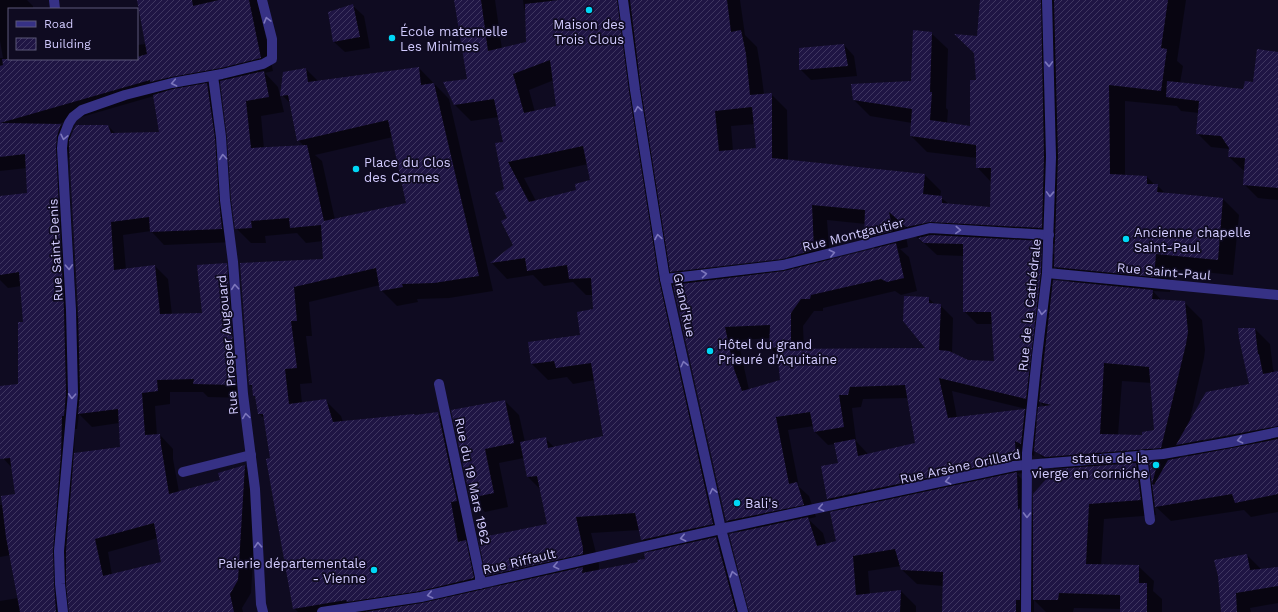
<svg xmlns="http://www.w3.org/2000/svg" width="1278" height="612" font-family="'Work Sans',sans-serif">
	<style>
		.shadow { fill: #0007; fill-rule: evenodd }
		.building { fill: url(#building-hatch); fill-rule: evenodd }
		.lines { fill: none; stroke-linecap: round; stroke-linejoin: round }
		.lane { stroke: #363185; stroke-width: 10 }
		.street { stroke: #363185; stroke-width: 10 }
		.oneway { stroke: #7c76bc }
		.poi-dot { fill: #00d7f6; stroke: #0f0b21; stroke-width: 1.5 }
		.labels { text-anchor: middle; stroke-width: 3.5; stroke-linejoin: round; paint-order: stroke }
		.poi-label { font-size: 13px; fill: #d2cbff; stroke: #0f0b21; text-anchor: start }
		.street-label { font-size: 13px; fill: #d2cbff; stroke: #0f0b21 }
	</style>
	<defs>
		<pattern id="building-hatch" width="6" height="6" patternUnits="userSpaceOnUse"><rect width="6" height="6" fill="#1f1544"/><path d="M-1 1l2-2M0 6l6-6M5 7l2-2" fill="none" stroke="#3f3660"/></pattern>
	</defs>
	<rect width="100%" height="100%" fill="#0f0b21"/>
	<g class="shadow">
		<path d="M0 0H27L33 6V9H9V59H137V45L146 44 138 0H258L273 71 265 73 278 87 284 112 261 116 264 149 304 146 298 140 291 104 282 95 306 69 319 82 419 68 449 99 493 291 449 298 417 299 418 302 397 306 381 290 380 285 309 302 312 336H306L312 383 300 384 302 403 326 401 341 416 343 422 438 413 453 428 487 590 499 587 487 575 548 525 541 490 528 477 524 458 499 463 508 507 485 512 471 498 452 411 505 401 519 415 525 442 545 438 555 448 605 437 595 380 573 384 567 377 548 380 532 364 529 343 581 336 594 310 593 295H586L573 282 544 286 533 275 507 279 492 263 514 246 508 219 505 189V142L499 117 471 121 454 104 468 79 455 0H495L502 49 527 43V11L524 9 523 0H552V2L579 0H740L745 35 757 47 761 71 764 94H771L787 110 788 161 925 175 941 191 940 197 949 204 991 208V182L977 167V158L927 152 911 136 912 123 870 116 854 100 912 82 931 33 948 49 946 108 948 110 947 123 971 127 977 81 978 38 984 0H1186L1177 61 1183 66 1180 83 1244 90 1254 83 1278 53V200L1258 198 1244 184 1245 170H1243L1229 157 1230 149 1211 147 1198 134 1199 113 1181 111 1177 106 1125 101V176L1147 177 1155 185H1157L1166 194 1223 199 1239 215 1233 275 1172 269 1170 292 1153 291 1162 301 1184 302 1202 320 1205 350 1204 358 1189 424 1250 385 1255 329 1270 344 1273 369 1275 373 1278 372V424L1203 439V441L1278 426V512L1251 517 1244 510 1171 521 1154 505 1156 515 1104 519 1101 566H1138L1154 581 1153 591 1162 599V612H1121V609L1074 608 1073 612H1046L1034 600V612H943L944 586 917 584 901 569V566L868 571 870 595 901 591 916 606V612H750L739 533 727 521 674 286 673 287 674 297 729 540 747 612H298L294 608 265 419 259 414 256 398 254 396 253 388 250 385 241 264 324 260 323 241 306 243 297 233 265 236 266 243H251L236 228 228 136 221 83 208 85 220 97 227 151 231 214 235 242 164 245 151 231 123 235 126 270 155 266 168 279 172 315 203 314 226 264 239 278 248 398 208 397 203 392H170V404L155 406 157 436 160 435 173 449V459L179 492 221 481 219 474 245 466 258 479 251 593 242 608 243 612H70L67 583H66L68 612H0V601L18 598 11 555 0 557V505H4L16 495 12 468 3 458 0 436V387L19 385 24 322 21 286 8 288 0 280V197L29 194 27 168 0 171V58H3L0 41ZM554 80 557 106 535 112 529 90ZM154 96 160 133 116 134 108 126 72 136 61 125H54ZM755 124 758 149 733 151 731 126ZM393 137 408 203 335 220 322 161 315 155ZM69 157H70L79 316H77L68 162ZM588 164 591 181 577 191 536 201 524 178ZM827 220 866 224 865 238 876 249 830 261ZM904 226 923 243H924L937 255 964 256V311L977 324H993L995 362 968 361 952 353 953 318 940 305 935 304 928 298 927 349 804 350 803 326 814 311H823V308L895 291 901 295 917 291 909 257 900 249 908 247ZM1042 243 1056 244 1055 256ZM787 257V259L683 271V269ZM1054 266 1071 283 1053 281ZM670 270 684 284 673 286ZM771 338 770 348 779 356 781 380 749 390 738 340ZM1122 381 1152 383 1155 431 1143 436 1118 435ZM952 391 1039 412 1038 423 1025 410 957 418ZM908 398 916 444 868 455 867 453 855 440H856L852 408 861 407 863 399ZM1040 402 1045 407 1039 408ZM79 414 92 427 119 423 121 448 74 454 75 429H77ZM814 426 815 432 828 445 835 444 839 464 822 467 828 499 840 511 837 541 826 544 823 533 808 519 816 517 809 496 799 487 788 430ZM1035 450 1053 468 1056 470 1034 512H1032L1031 489 1017 474 1029 472 1028 453 1034 456ZM1182 450 1189 457 1180 459ZM1151 467 1153 480 1140 468ZM640 530 642 540 654 552 646 560 639 562 599 570V565L591 533ZM158 538 162 563 112 575 108 552Z"/>
		<polygon points="353,6 364,16 370,48 345,52 334,42 329,13"/>
		<polygon points="844,45 854,56 857,76 811,80 800,69"/>
		<polygon points="1247,555 1262,570 1278,568 1278,603 1250,608 1251,612 1222,612"/>
	</g>
	<g class="building">
		<polygon points="137,0 192,0 193,6 219,0 249,0 261,58 221,68 171,77 150,82 150,80 0,123 0,66 3,65 2,59 137,59 137,57 147,54"/>
		<path d="M454 0H481L488 51 526 42 525 4 560 0H617L629 91 659 280 713 524 641 540 635 513 576 517 583 548V554L486 576 478 538 547 524 537 476 527 477 520 442 546 437 548 448 603 436 591 363 556 368 554 361 531 364 528 342 580 335 577 312 593 309 591 278 569 279 567 265 527 271 525 258 490 263 513 245 501 221 507 218 495 193 504 189 495 143 503 142 494 99 454 105 443 82 467 79ZM550 60 556 106 524 113 513 74ZM583 146 590 180 575 184 576 190 529 202 508 162Z"/>
		<path d="M630 0H727L731 32 741 30 746 54 750 95 772 93V158L925 174 923 194 942 196V203L990 207 991 168H976V145L910 136 912 109 853 100 851 84 911 81 913 30 932 32 930 92H932L930 120 970 126V80H976L974 53 954 34 977 36 980 0H1041L1044 157 1042 228 930 222 906 227 889 212 893 231 864 238 865 210 812 205 814 250 782 259 670 272 641 89ZM752 107 756 148 719 151 715 111Z"/>
		<polygon points="1054,0 1168,0 1161,48 1167,49 1161,91 1109,85 1110,174 1147,176 1147,184 1158,184 1157,192 1223,198 1218,260 1156,254 1154,277 1054,267 1058,157"/>
		<polygon points="353,4 360,37 333,42 328,12"/>
		<polygon points="844,44 848,66 799,70 799,48"/>
		<polygon points="1257,49 1278,52 1278,188 1243,185 1245,158 1228,157 1229,148 1221,136 1196,134 1199,101 1166,97 1167,81 1243,89 1245,81 1253,82"/>
		<polygon points="419,67 421,85 434,83 479,276 434,283 402,284 403,287 380,291 376,268 294,287 297,321 291,321 297,368 285,369 289,404 326,399 333,422 414,414 415,415 438,412 457,501 451,502 458,542 466,540 474,578 420,591 347,602 346,600 293,609 266,459 270,458 263,414 258,414 255,396 253,396 252,385 249,385 240,263 323,259 321,225 290,228 289,218 251,221 252,228 235,229 231,199 227,137 220,81 264,71 269,97 246,101 251,148 307,145 324,221 406,203 388,120 297,141 288,95 280,96 283,72 306,68 308,82"/>
		<path d="M207 83 215 138 219 200 222 229 150 232 149 217 111 222 114 270 155 265 160 314 202 313 197 265 227 263 236 385 193 384 194 379 157 380 158 391 142 393 145 435 160 434 161 445 169 494 220 480 218 473 245 465 238 580 230 594 234 612H69L66 584V551L74 453 120 447 118 409 78 414 80 393 78 310 69 148V140L76 125H108L111 133 159 132 153 95 173 89ZM154 523 161 562 103 576 95 539Z"/>
		<polygon points="0,123 61,124 57,136 56,148 64,310 66,393 64,416 62,416 61,455 53,551 54,584 56,612 20,612 6,537 1,496 15,494 10,458 0,459 0,386 18,384 18,322 23,322 19,272 0,275 0,196 27,193 25,154 0,157"/>
		<polygon points="931,235 1042,241 1041,272 1026,399 939,378 948,418 1025,409 1021,444 1015,441 1016,459 827,499 821,466 838,463 834,443 855,439 858,456 915,443 905,385 850,387 848,395 839,395 844,427 814,432 810,412 776,417 789,484 797,482 804,505 726,521 673,285 784,271 896,243 904,278 887,282 881,279 811,295 810,299 801,299 791,313 791,346 769,348 770,325 725,327 734,369 742,391 780,380 777,349 925,348 903,321 904,296 929,297 929,303 941,304 939,350 949,351 968,360 994,361 991,312 963,312 963,244 924,243 918,238"/>
		<path d="M1053 280 1153 290 1152 299 1185 301 1188 332 1186 344 1161 448 1045 457 1034 451 1038 407 1051 405 1039 402ZM1104 363 1149 367 1154 430 1142 432V435L1100 434Z"/>
		<polygon points="1238,328 1255,328 1258,354 1259,354 1263,374 1278,371 1278,426 1176,445 1206,392 1249,384 1239,338"/>
		<polygon points="505,400 514,443 485,449 494,493 470,498 451,410"/>
		<polygon points="1278,439 1278,494 1235,503 1232,494 1155,507 1149,462 1158,461 1152,484 1154,485 1168,460 1232,448"/>
		<polygon points="1136,463 1141,500 1089,504 1086,564 1139,565 1139,583 1147,583 1147,612 1120,612 1120,595 1059,593 1058,600 1033,600 1033,494 1055,469"/>
		<polygon points="1017,472 1018,510 1020,508 1020,600 1016,600 1016,612 942,612 943,572 901,570 895,549 853,556 856,595 901,590 900,612 749,612 729,534 808,517 817,546 836,541 830,512"/>
		<polygon points="716,537 736,612 365,612 422,603 583,567 582,573 638,562 637,560 645,559 644,553"/>
		<polygon points="1247,554 1250,570 1278,567 1278,586 1236,593 1237,612 1221,612 1218,576 1214,560"/>
	</g>
	<g class="lines">
		<g class="lane">
			<polyline points="1142,455 1150,520"/>
			<polyline points="183,472 251,455"/>
		</g>
		<g class="street">
			<polyline points="54,0 55,9"/>
			<polyline points="623,0 635,90 665,279 721,529 743,612"/>
			<polyline points="213,76 221,137 225,200 233,262 243,394 255,489 261,604 263,612"/>
			<polyline points="1047,273 1278,295"/>
			<polyline points="665,279 783,265 930,228 1049,235"/>
			<polyline points="439,384 480,577 480,584"/>
			<polyline points="63,612 60,584 59,551 73,393 71,310 62,148 63,138 69,123 73,117 82,110 125,95 172,83 222,74 263,64 272,59 272,39 262,0"/>
			<polyline points="322,612 421,597 721,529 1014,466 1163,454 1231,442 1278,432"/>
			<polyline points="1026,612 1027,453 1037,356 1047,273 1051,157 1047,0"/>
		</g>
	</g>
	<defs><path id="oneway-chevron" d="M-2-3.5L2.5 0L-2 3.5" fill="none" stroke-width="1.6" stroke-linecap="round" stroke-linejoin="round"/></defs>
	<g class="oneway">
		<use href="#oneway-chevron" transform="translate(267 20) rotate(-105)"/>
		<use href="#oneway-chevron" transform="translate(1049 64) rotate(88)"/>
		<use href="#oneway-chevron" transform="translate(174 83) rotate(169)"/>
		<use href="#oneway-chevron" transform="translate(638 109) rotate(-99)"/>
		<use href="#oneway-chevron" transform="translate(64 137) rotate(102)"/>
		<use href="#oneway-chevron" transform="translate(223 157) rotate(-95)"/>
		<use href="#oneway-chevron" transform="translate(1050 194) rotate(92)"/>
		<use href="#oneway-chevron" transform="translate(958 230) rotate(3)"/>
		<use href="#oneway-chevron" transform="translate(658 237) rotate(-99)"/>
		<use href="#oneway-chevron" transform="translate(832 253) rotate(-14)"/>
		<use href="#oneway-chevron" transform="translate(69 267) rotate(87)"/>
		<use href="#oneway-chevron" transform="translate(704 274) rotate(-7)"/>
		<use href="#oneway-chevron" transform="translate(235 287) rotate(-95)"/>
		<use href="#oneway-chevron" transform="translate(1042 312) rotate(97)"/>
		<use href="#oneway-chevron" transform="translate(684 364) rotate(-103)"/>
		<use href="#oneway-chevron" transform="translate(72 396) rotate(93)"/>
		<use href="#oneway-chevron" transform="translate(246 416) rotate(-98)"/>
		<use href="#oneway-chevron" transform="translate(1240 440) rotate(167)"/>
		<use href="#oneway-chevron" transform="translate(948 481) rotate(167)"/>
		<use href="#oneway-chevron" transform="translate(713 491) rotate(-103)"/>
		<use href="#oneway-chevron" transform="translate(821 508) rotate(168)"/>
		<use href="#oneway-chevron" transform="translate(1027 515) rotate(91)"/>
		<use href="#oneway-chevron" transform="translate(683 538) rotate(167)"/>
		<use href="#oneway-chevron" transform="translate(258 545) rotate(-93)"/>
		<use href="#oneway-chevron" transform="translate(556 566) rotate(167)"/>
		<use href="#oneway-chevron" transform="translate(733 574) rotate(-105)"/>
		<use href="#oneway-chevron" transform="translate(430 595) rotate(167)"/>
	</g>
	<g class="poi-dot">
		<circle cx="589" cy="10" r="4"/>
		<circle cx="392" cy="38" r="4"/>
		<circle cx="356" cy="169" r="4"/>
		<circle cx="1126" cy="239" r="4"/>
		<circle cx="710" cy="351" r="4"/>
		<circle cx="1156" cy="465" r="4"/>
		<circle cx="737" cy="503" r="4"/>
		<circle cx="374" cy="570" r="4"/>
	</g>
	<g class="labels">
		<g class="poi-label">
			<text x="589" y="29" text-anchor="middle">Maison des<tspan x="589" dy="15">Trois Clous</tspan></text>
			<text x="400" y="36">École maternelle<tspan x="400" dy="15">Les Minimes</tspan></text>
			<text x="364" y="167">Place du Clos<tspan x="364" dy="15">des Carmes</tspan></text>
			<text x="1134" y="237">Ancienne chapelle<tspan x="1134" dy="15">Saint-Paul</tspan></text>
			<text x="718" y="349">Hôtel du grand<tspan x="718" dy="15">Prieuré d'Aquitaine</tspan></text>
			<text x="1148" y="463" text-anchor="end">statue de la<tspan x="1148" dy="15">vierge en corniche</tspan></text>
			<text x="745" y="508">Bali's</text>
			<text x="366" y="568" text-anchor="end">Paierie départementale<tspan x="366" dy="15">- Vienne</tspan></text>
		</g>
		<g class="street-label">
			<text transform="translate(853 234) rotate(-14)" y="5">Rue Montgautier</text>
			<text transform="translate(55 250) rotate(-93)" y="5">Rue Saint-Denis</text>
			<text transform="translate(1164 271) rotate(5)" y="5">Rue Saint-Paul</text>
			<text transform="translate(685 305) rotate(78)" y="5">Grand'Rue</text>
			<text transform="translate(1029 305) rotate(-84)" y="5">Rue de la Cathédrale</text>
			<text transform="translate(227 345) rotate(-95)" y="5">Rue Prosper Augouard</text>
			<text transform="translate(960 466) rotate(-12)" y="5">Rue Arsène Orillard</text>
			<text transform="translate(473 481) rotate(78)" y="5">Rue du 19 Mars 1962</text>
			<text transform="translate(519 561) rotate(-13)" y="5">Rue Riffault</text>
		</g>
	</g>
	<rect x="8" y="8" width="130" height="52" fill="#0f0b21" stroke="#5d587a"/>
	<rect x="16" y="21" width="20" height="6" fill="#363185" stroke="#5d587a"/>
	<text x="44" y="28" font-size="12" fill="#d2cbff">Road</text>
	<rect x="16" y="38" width="20" height="12" fill="url(#building-hatch)" stroke="#5d587a"/>
	<text x="44" y="48" font-size="12" fill="#d2cbff">Building</text>
</svg>
